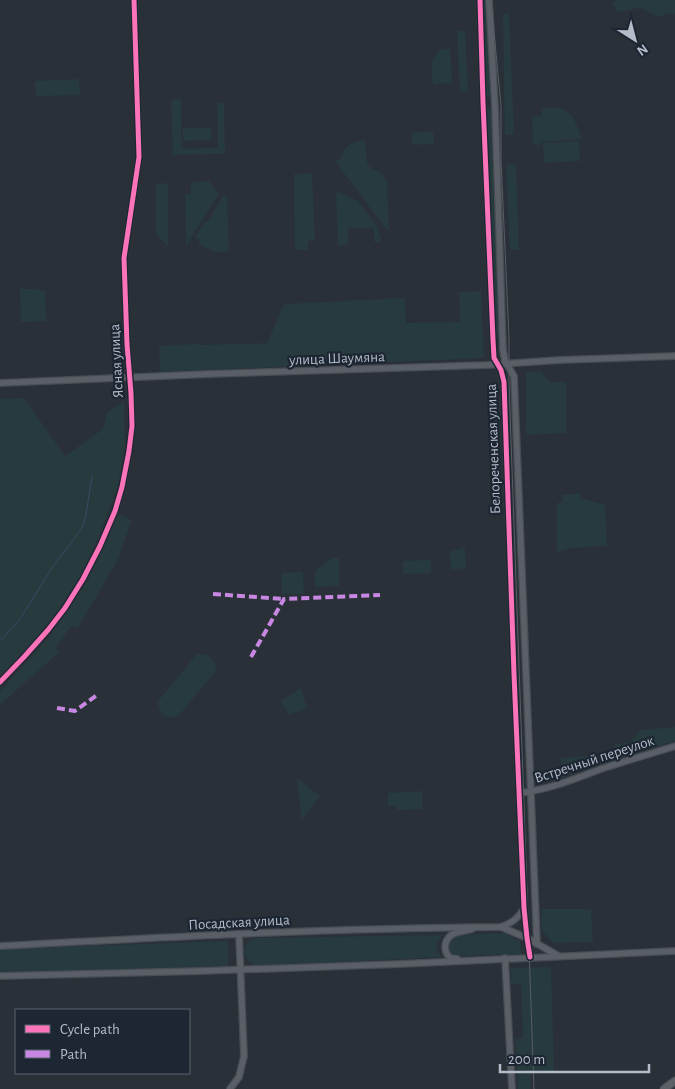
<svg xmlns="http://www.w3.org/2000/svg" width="675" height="1089" font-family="'Alegreya Sans',sans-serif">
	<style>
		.green { fill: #273a3e }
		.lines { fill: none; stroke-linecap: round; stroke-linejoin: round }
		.stream { stroke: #384963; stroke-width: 1 }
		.minor-casing { stroke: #484c53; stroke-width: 8 }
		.major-casing { stroke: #484c55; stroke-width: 9 }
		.minor { stroke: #5a5e66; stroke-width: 5.5 }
		.major { stroke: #5c6168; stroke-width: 7 }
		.tram { stroke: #595d64; stroke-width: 1 }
		.quiet { stroke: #c787e3; stroke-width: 4; stroke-dasharray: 8 4; stroke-linecap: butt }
		.cycleway-casing { stroke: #1d2633; stroke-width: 8 }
		.cycleway { stroke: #fb73b8; stroke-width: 5 }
		.labels { text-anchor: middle; stroke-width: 4.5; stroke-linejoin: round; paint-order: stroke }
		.street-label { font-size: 15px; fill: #b4bcc9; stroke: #1d2633 }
	</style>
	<rect width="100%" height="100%" fill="#2a3038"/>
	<g class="green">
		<polygon points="481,0 486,0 491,97 486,97"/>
		<polygon points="617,0 675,0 675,13 674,15 668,13 658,17 649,12 640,8 617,12 612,3"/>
		<polygon points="509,13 514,134 505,135 503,14"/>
		<polygon points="457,31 465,31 468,91 460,91"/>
		<polygon points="450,48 452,83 433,84 431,62 439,50"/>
		<polygon points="79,79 80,95 36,96 35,81"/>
		<polygon points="181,99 182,149 218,148 217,103 224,103 225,154 173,155 171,100"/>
		<polygon points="487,108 492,108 501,338 496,338"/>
		<path d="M543 108C548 108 555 107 559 108 572 111 580 128 581 139L541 142 540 145H533L532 117 541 116Z"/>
		<polygon points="183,128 211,128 211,140 183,141"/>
		<polygon points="433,131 434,144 412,145 411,133"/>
		<path d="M365 140 367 164 373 169 381 173 387 181 389 230 386 229 335 161 340 160C343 147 352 141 365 140Z"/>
		<polygon points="579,141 580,161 544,163 543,143"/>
		<polygon points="516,164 519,250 510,250 506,165"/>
		<polygon points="312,173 315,241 308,241 308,250 295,250 294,174"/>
		<polygon points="209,181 219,194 186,246 185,194 191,194 191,182"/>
		<polygon points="168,183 168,247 156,234 156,184"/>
		<polygon points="338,192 358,201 376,225 381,238 379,242 374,242 375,234 372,228 348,228 348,245 338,246 336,193"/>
		<polygon points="223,196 227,196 229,251 215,252 198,244 200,240 195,237 205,222 207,223"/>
		<polygon points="20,289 39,289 39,291 45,291 46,321 21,322"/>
		<polygon points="481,291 484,358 160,372 159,346 196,344 200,345 267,343 284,304 405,298 406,323 460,322 459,292"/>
		<polygon points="526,372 541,372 550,382 566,382 566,433 526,435"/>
		<polygon points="24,398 65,456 103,429 107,413 124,401 125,448 117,489 99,536 79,579 50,623 11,666 0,676 0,399"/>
		<polygon points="580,493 580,498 605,505 607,546 570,548 557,552 557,503 563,502 562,495"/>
		<polygon points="118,514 132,520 117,561 78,628 71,626 56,648 59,652 0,705 0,691 50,636 87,582"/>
		<polygon points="465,547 466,568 451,570 450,552"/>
		<polygon points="332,558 339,558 339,586 315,587 315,571"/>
		<polygon points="431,560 431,573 403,574 403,561"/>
		<polygon points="303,572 304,594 282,594 281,573"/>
		<path d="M200 654C210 654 216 661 216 671L179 715C167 721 158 715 158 701L196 655Z"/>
		<polygon points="301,688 307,708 289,715 281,701"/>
		<polygon points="675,727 675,741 561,778 561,758 607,754 611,753 616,744 630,742 641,730"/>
		<polygon points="297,778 320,796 302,820"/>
		<polygon points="422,791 422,809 397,810 397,806 388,806 388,793"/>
		<polygon points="541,909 591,909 593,942 554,943 542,931"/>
		<path d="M504 933 520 941 521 954 456 956C445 951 446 941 457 935Z"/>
		<path d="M443 935C437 941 435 945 438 953L443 957 256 966C241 958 240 944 257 938Z"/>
		<polygon points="228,941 228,966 0,974 0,949"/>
		<polygon points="551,967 554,1071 531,1073 530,1089 518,1089 515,1039 523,1038 521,984 511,984 511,968"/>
	</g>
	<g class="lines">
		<polyline class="stream" points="0,641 20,619 52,568 82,528 86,515 92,476"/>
		<defs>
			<g id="minor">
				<polyline points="480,0 483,102 493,340 494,358 501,370 504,382 514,674 524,908 527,938 530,957"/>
				<polyline points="489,0 495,107 503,350 505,361 514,376 537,944"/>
				<polyline points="0,383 209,374 487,365 560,360 675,356"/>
				<polyline points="0,682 24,657 48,630 65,608 83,579 100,546 115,511 122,487 129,451 132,426 131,393 127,344 124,258 139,157 134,0"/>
				<path d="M519 793C548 790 574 779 601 769 625 761 650 754 675 746"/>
				<polyline points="501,927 527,938 557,955"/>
				<path d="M0 946C167 937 334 928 501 927 511 923 518 919 523 910"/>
				<polyline points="505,958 512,1089"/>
				<path d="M457 959 450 958C442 950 444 938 455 933 460 931 467 931 472 929"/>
				<polyline points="0,976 201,971 400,964 675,951"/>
				<polyline points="230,1089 239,1077 244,1056 239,934"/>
			</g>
			<polyline id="major" points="664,1089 675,1081"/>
		</defs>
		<use href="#minor" class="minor-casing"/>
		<use href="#major" class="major-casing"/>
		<use href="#minor" class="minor"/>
		<use href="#major" class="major"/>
		<polyline class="tram" points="491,0 501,106 501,160 509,338 509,383 534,1089"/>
		<g class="quiet">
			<polyline points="213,594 284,599"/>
			<polyline points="251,657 284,599 380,595"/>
			<polyline points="57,708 75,711 97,695"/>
		</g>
		<defs>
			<g id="cycleway">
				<polyline points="480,0 483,102 493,340 494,358 501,370 504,382 514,674 524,908 527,938 530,957"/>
				<polyline points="0,682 24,657 48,630 65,608 83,579 100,546 115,511 122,487 129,451 132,426 131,393 127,344 124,258 139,157 134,0"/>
			</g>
		</defs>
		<use href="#cycleway" class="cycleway-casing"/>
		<use href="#cycleway" class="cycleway"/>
	</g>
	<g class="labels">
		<g class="street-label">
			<text transform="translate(337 358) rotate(-2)" y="5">улица Шаумяна</text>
			<text transform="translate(116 361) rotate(-93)" y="5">Ясная улица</text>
			<text transform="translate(493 449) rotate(-92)" y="5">Белореченская улица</text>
			<text transform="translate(594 759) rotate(-18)" y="5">Встречный переулок</text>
			<text transform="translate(239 922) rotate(-3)" y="5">Посадская улица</text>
		</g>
	</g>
	<rect x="15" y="1009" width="175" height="65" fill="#1d2633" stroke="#59626f"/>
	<rect x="25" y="1025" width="25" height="8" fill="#fb73b8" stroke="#59626f"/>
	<text x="60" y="1034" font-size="15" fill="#b4bcc9">Cycle path</text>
	<rect x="25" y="1050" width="25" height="8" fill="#c787e3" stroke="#59626f"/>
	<text x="60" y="1059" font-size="15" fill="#b4bcc9">Path</text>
	<g transform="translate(635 40) rotate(144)" stroke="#1d2633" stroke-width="4" paint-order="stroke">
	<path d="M0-4L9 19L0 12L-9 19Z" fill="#b4bcc9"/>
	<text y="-8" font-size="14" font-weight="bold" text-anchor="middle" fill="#b4bcc9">N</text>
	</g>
	<path d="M500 1064v8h149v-8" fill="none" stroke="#b4bcc9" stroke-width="2.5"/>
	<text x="508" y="1064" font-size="15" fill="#b4bcc9" stroke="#1d2633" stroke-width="4" paint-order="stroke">200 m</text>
</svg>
